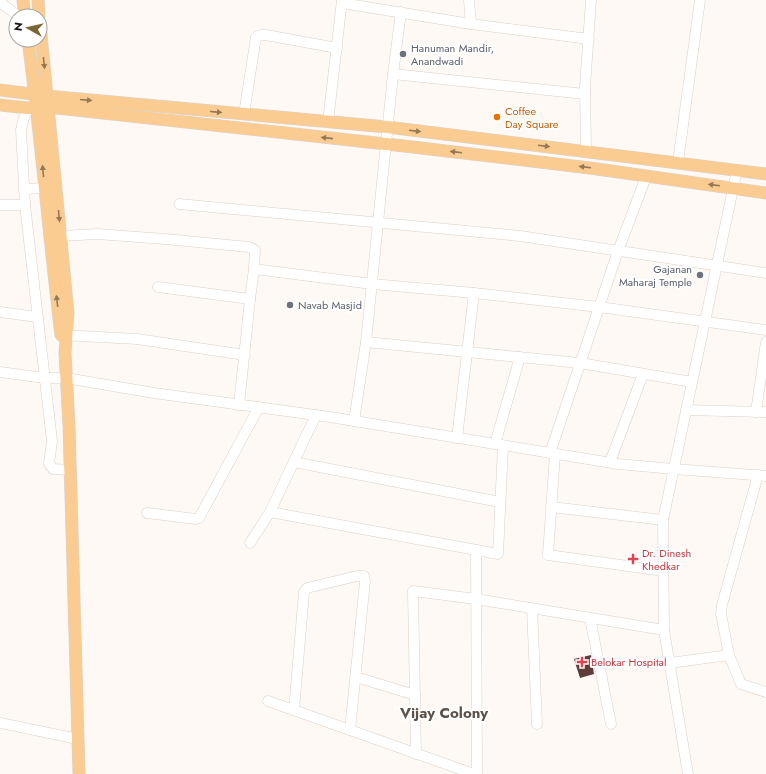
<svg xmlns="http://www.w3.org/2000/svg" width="766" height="774" font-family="Jost,sans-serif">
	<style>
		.building { fill: #5d3c3a }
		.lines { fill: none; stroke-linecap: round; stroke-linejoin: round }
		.minor-casing { stroke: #dcd0c5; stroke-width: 11 }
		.major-casing { stroke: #d5d5d4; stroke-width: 13 }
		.minor { stroke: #fff; stroke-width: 10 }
		.major { stroke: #fbcc91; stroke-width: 12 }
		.oneway { fill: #957957 }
		.worship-dot { fill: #6b7280; stroke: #fff; stroke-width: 1.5 }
		.food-dot { fill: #e8710a; stroke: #fff; stroke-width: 1.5 }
		.health-dot { fill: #e0444e; stroke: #fff; stroke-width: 1.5 }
		.labels { text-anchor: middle; stroke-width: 4; stroke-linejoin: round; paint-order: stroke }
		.worship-label { font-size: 11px; fill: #5b616d; stroke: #fff; text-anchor: start }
		.food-label { font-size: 11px; fill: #c56008; stroke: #fff; text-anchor: start }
		.health-label { font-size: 11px; fill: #be3a42; stroke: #fff; text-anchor: start }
		.district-label { font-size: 15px; font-weight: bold; fill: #5c5249; stroke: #fff }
	</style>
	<rect width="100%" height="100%" fill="#fef9f5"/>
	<polygon class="building" points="591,655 594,674 580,678 574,659"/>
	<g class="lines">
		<defs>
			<g id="minor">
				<polyline points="469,0 471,24"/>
				<polyline points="0,2 18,16"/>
				<polyline points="342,3 471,24 589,39"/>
				<polyline points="393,74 585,94"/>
				<polyline points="28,108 23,121 21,130 25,205 52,441 49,464 53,469 70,470"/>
				<polyline points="244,114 256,37 261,35 266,35 337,48"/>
				<polyline points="328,122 342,0"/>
				<polyline points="586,151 585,87 591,0"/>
				<polyline points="678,162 700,0"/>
				<polyline points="24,189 44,188"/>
				<polyline points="179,204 520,236 766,273"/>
				<polyline points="0,205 25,205"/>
				<polyline points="61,236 97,234 165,239 249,247 255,250 254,269"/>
				<polyline points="158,287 250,299"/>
				<polyline points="0,312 37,317"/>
				<polyline points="61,335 137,339 245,355"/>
				<polyline points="366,342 393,74 401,12"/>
				<polyline points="0,372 44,378 66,378 154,393 330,417 618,464 674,469 766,476"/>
				<polyline points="239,405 250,299 254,269 372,284 474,293 599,307 766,330"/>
				<polyline points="686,410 766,412"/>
				<polyline points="756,412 766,342"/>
				<polyline points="316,415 270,512 498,554 503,446"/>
				<polyline points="354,421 366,342 580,363 692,382"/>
				<polyline points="457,438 474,293"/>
				<polyline points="495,444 520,357"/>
				<polyline points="550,453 618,251 646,177"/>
				<polyline points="555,454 548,555 664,571"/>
				<polyline points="294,462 500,502"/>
				<polyline points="610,462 643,374"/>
				<polyline points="551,507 663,520"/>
				<polyline points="147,513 196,519 199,518 259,407"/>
				<polyline points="250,543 270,512"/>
				<polyline points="476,550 477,774"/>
				<polyline points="532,608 537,724"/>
				<polyline points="590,618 611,724"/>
				<polyline points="729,655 721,614 722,605 758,475"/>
				<polyline points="670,663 729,655 741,684 766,692"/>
				<polyline points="356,677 415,695"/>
				<polyline points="268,701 474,774"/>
				<polyline points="294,710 304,592 307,588 357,576 364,576 365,581 350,730"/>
				<polyline points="0,723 78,739"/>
				<polyline points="416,754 413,591 476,599 664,630"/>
				<polyline points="688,774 664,630 663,520 737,170"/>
			</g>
			<g id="major">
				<polyline points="23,0 25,16"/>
				<polyline points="38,0 39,16"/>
				<polyline points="40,24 68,313 65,353 69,426 79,774"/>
				<path d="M28 40C41 138 49 237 61 335"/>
				<polyline points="0,90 47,96 387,127 766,174"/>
				<polyline points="0,105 28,108 48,107 404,146 590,168 766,193"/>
			</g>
		</defs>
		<use href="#minor" class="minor-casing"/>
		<use href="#major" class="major-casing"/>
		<use href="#minor" class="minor"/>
		<use href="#major" class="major"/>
	</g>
	<defs><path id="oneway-solid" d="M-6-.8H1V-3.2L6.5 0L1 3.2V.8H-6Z"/></defs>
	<g class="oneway">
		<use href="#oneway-solid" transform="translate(44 63) rotate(84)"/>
		<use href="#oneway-solid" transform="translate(86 100) rotate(5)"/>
		<use href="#oneway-solid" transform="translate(216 112) rotate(5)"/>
		<use href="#oneway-solid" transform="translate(415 131) rotate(7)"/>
		<use href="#oneway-solid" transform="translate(327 138) rotate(-174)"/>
		<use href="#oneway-solid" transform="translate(544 146) rotate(7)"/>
		<use href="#oneway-solid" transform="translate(456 152) rotate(-173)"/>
		<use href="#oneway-solid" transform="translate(585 167) rotate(-173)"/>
		<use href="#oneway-solid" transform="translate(43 171) rotate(-95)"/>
		<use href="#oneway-solid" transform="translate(714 185) rotate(-173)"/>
		<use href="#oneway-solid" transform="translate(59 216) rotate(85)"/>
		<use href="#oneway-solid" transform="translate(57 301) rotate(-97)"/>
	</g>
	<g class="worship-dot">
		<circle cx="403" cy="54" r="4"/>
		<circle cx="700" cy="275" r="4"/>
		<circle cx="290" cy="305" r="4"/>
	</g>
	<circle class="food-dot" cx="497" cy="117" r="4"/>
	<g class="health-dot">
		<path d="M631 553h4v4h4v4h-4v4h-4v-4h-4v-4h4z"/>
		<path d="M580 656h4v4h4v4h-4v4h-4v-4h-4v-4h4z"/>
	</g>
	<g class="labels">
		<g class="worship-label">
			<text x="411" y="52">Hanuman Mandir,<tspan x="411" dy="13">Anandwadi</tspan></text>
			<text x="692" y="273" text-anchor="end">Gajanan<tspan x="692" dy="13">Maharaj Temple</tspan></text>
			<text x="298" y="309">Navab Masjid</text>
		</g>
		<g class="food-label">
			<text x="505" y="115">Coffee<tspan x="505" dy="13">Day Square</tspan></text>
		</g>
		<g class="health-label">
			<text x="642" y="557">Dr. Dinesh<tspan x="642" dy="13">Khedkar</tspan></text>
			<text x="591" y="666">Belokar Hospital</text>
		</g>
		<g class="district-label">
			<text x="444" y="718">Vijay Colony</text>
		</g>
	</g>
	<g transform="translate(28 28) rotate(278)"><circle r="19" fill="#ffffff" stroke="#a3a19f"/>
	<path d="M0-3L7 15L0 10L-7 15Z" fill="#7b6535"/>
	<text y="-6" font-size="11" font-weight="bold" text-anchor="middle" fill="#181310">N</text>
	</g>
</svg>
